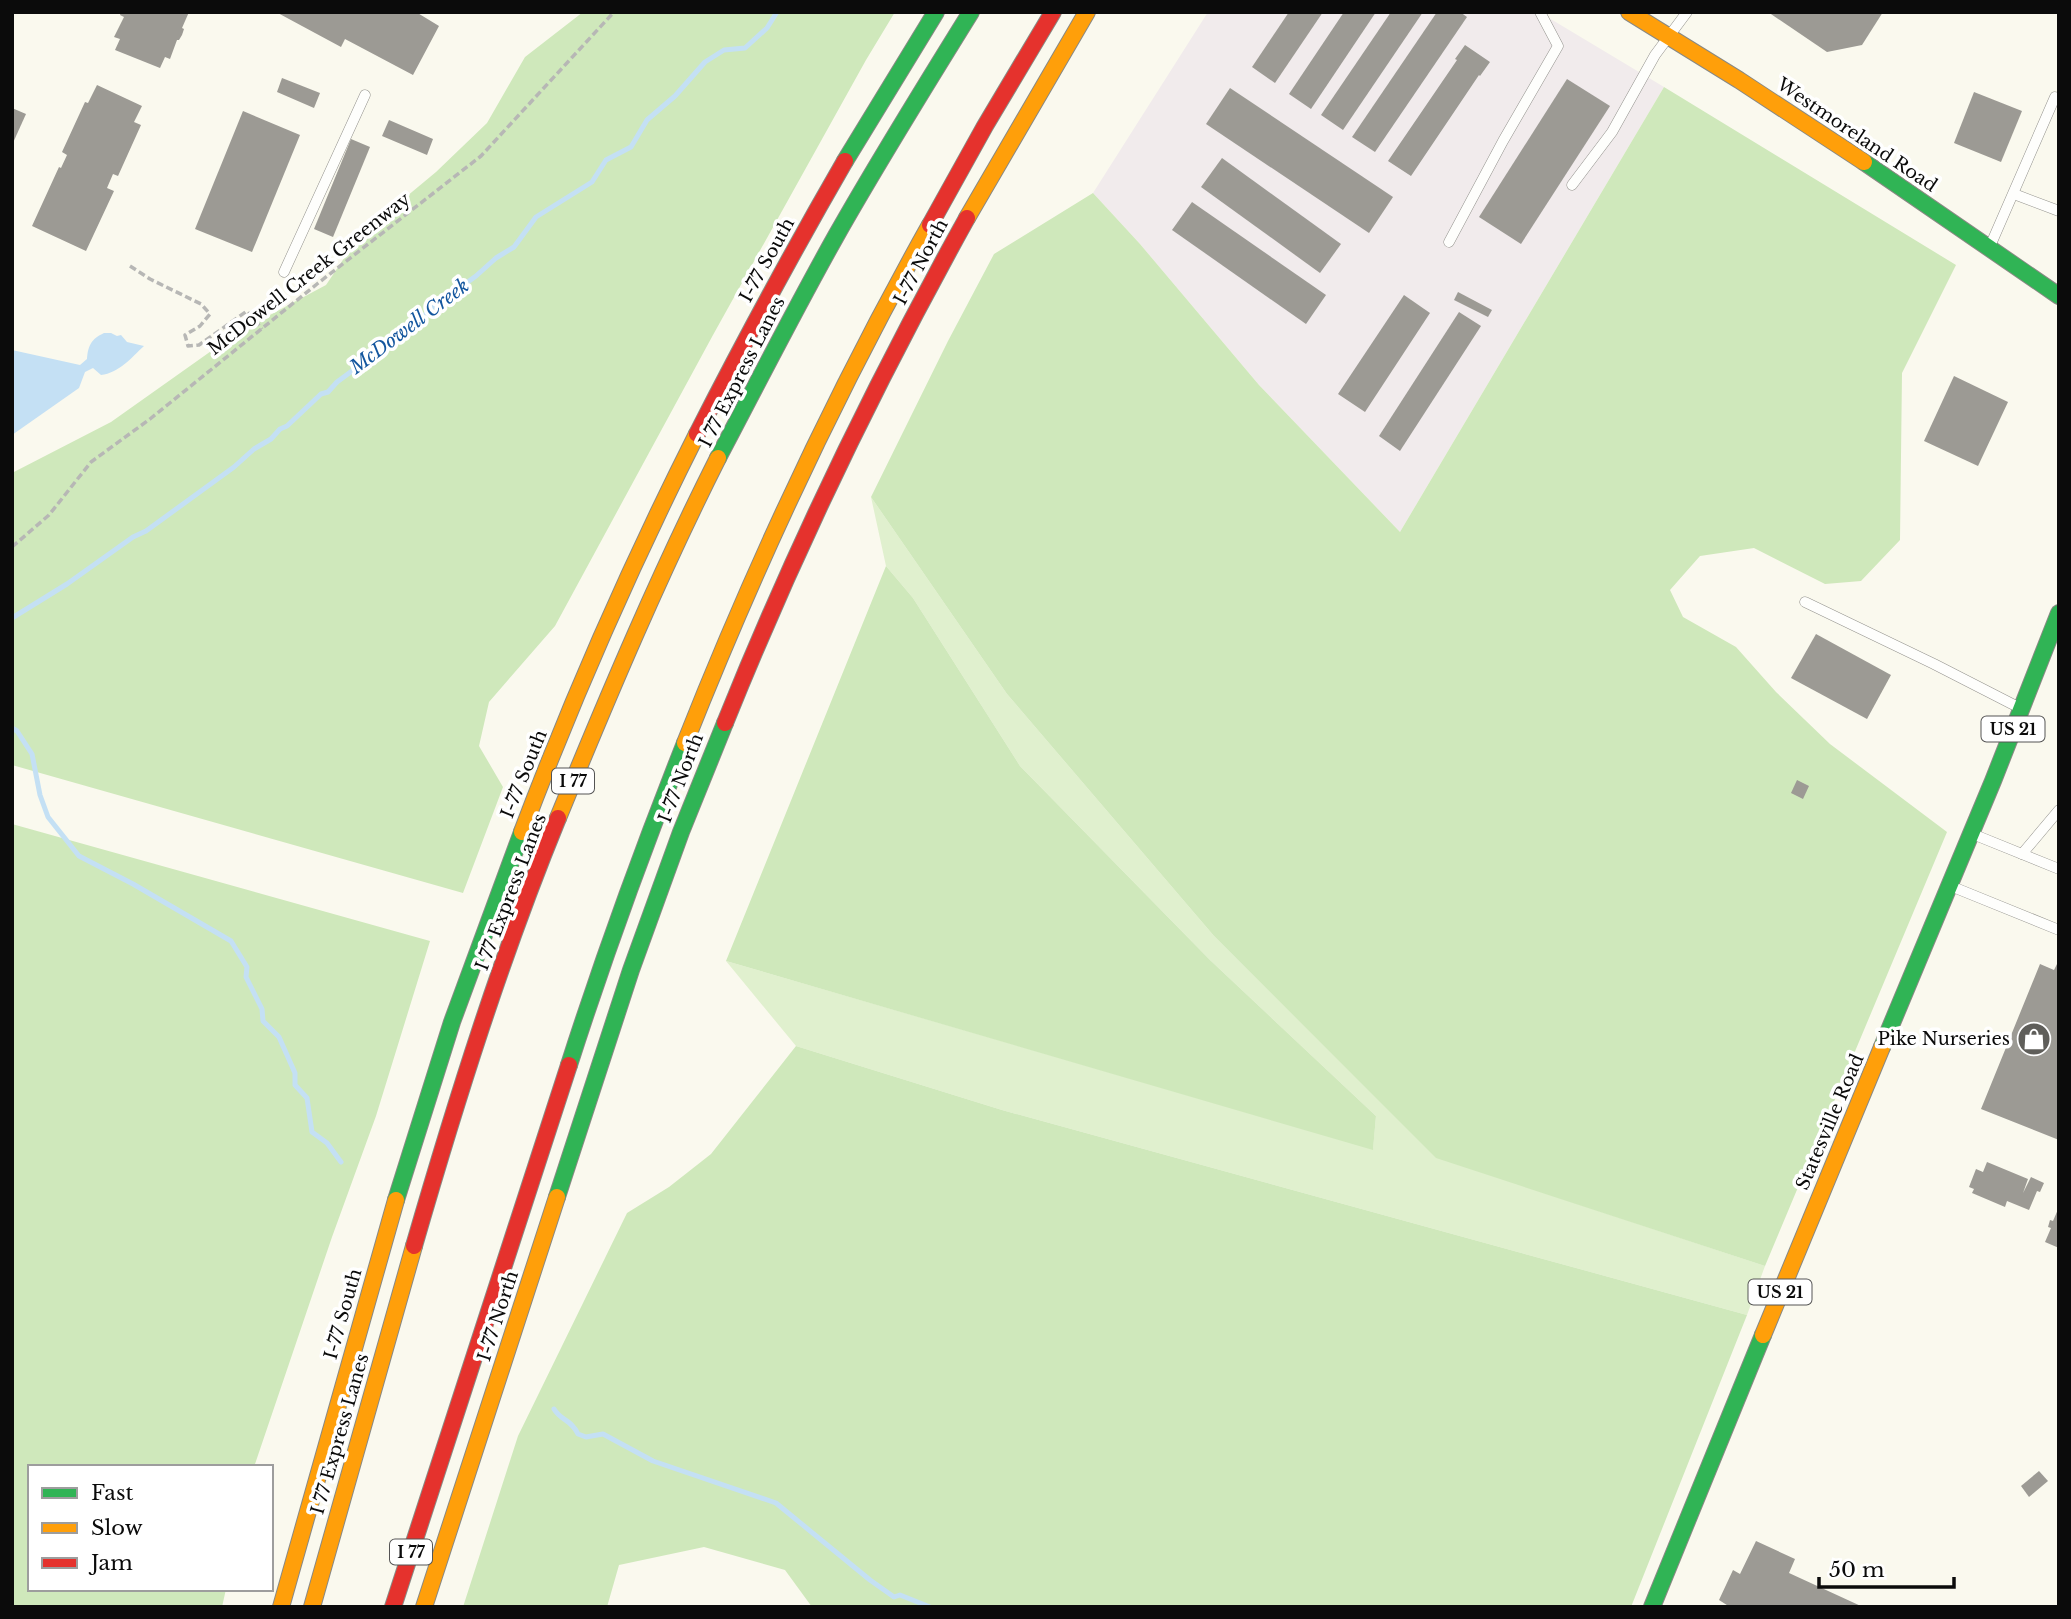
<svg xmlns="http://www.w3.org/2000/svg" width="2071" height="1619" font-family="'Libre Baskerville',serif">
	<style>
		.industrial { fill: #f1ebec }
		.green { fill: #e0f0ce }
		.forest { fill: #cfe8bb }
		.water { fill: #c4e0f4 }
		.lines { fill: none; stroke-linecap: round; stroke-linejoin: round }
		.stream { stroke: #c4e0f4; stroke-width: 5 }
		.building { fill: #9c9a94 }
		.lane-casing { stroke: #93928d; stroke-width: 11 }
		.fast-casing { stroke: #898984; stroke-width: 18 }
		.slow-casing { stroke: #898984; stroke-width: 18 }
		.jam-casing { stroke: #898984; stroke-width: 18 }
		.path { stroke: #b7b7b5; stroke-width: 3.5; stroke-dasharray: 7 3.5; stroke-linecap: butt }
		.lane { stroke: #fefefc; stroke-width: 10 }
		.fast { stroke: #30b455; stroke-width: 16 }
		.slow { stroke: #ff9f0a; stroke-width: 16 }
		.jam { stroke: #e5322d; stroke-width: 16 }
		.labels { text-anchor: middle; stroke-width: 7; stroke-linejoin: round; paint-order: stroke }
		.shield { fill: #fff; stroke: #545454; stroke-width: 2 }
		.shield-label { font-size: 16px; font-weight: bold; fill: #0b0b0b }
		.street-label { font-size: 18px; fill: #0b0b0b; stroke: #fff }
		.poi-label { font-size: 18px; fill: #0b0b0b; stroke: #fff; text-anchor: end }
		.water-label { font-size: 19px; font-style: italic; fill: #13569e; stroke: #fff }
	</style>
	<rect width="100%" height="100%" fill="#faf9ee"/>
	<polygon class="industrial" points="1208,12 1539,12 1664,87 1400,532 1259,385 1140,244 1093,193"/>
	<polygon class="green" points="871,497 1007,694 1214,936 1436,1157 1765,1266 1747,1315 1002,1110 796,1046 726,961 1373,1149 1376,1116 1210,960 1020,766 913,598 886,566"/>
	<g class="forest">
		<polygon points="583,12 895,12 866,60 713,335 555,626 489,702 479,746 503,787 463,893 12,765 12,473 111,422 238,332 326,285 359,236 436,172 487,123 525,57"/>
		<polygon points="1664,87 1956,265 1902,373 1900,540 1861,581 1825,584 1754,548 1700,556 1670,590 1683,617 1736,647 1776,692 1830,744 1947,832 1765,1266 1436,1158 1214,936 1007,694 871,497 948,341 994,254 1093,193 1140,244 1259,385 1400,532"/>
		<polygon points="886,566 913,598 1020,766 1210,960 1376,1116 1373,1150 726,961"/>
		<polygon points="12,824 430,941 376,1116 332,1237 254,1467 30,1467 30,1589 226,1589 222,1607 12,1607"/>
		<polygon points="796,1046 1002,1110 1747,1315 1631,1607 812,1607 785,1570 704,1547 619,1565 607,1607 463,1607 518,1436 627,1213 669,1187 711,1154"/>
	</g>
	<path class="water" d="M104 333H111L117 336 121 335 127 342 144 346C131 358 119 373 101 375L93 368 85 372 79 388 12 435V350L80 365 87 359C88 346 91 339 104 333Z"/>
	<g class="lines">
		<g class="stream">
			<polyline points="12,618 67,584 133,537 146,531 234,467 254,449 271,439 280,429 287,426 321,394 328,392 337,382 413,326 432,308 476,276 496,258 514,247 536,217 592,182 606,160 631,147 647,120 675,96 705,62 724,50 745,48 767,28 777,12"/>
			<polyline points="12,728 17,731 32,754 40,795 48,817 79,856 133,884 231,941 247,967 246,977 262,1009 263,1021 279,1037 295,1073 295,1085 307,1098 312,1132 327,1143 341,1162"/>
			<path d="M554 1409C561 1421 571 1419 578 1434L586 1437 603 1434 653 1461 776 1503 870 1580 894 1597 900 1595 930 1607"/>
		</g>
	</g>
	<g class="building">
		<polygon points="121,12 189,12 182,28 184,29 182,35 179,40 177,40 170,59 165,57 160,68 115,50 120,39 114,37 124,17 120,15"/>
		<polygon points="276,12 416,12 439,26 413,75 345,39 341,47"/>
		<polygon points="1289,12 1323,12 1275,83 1252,67"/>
		<polygon points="1344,12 1376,12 1311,109 1289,94"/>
		<polygon points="1391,12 1423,12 1343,130 1321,115"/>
		<polygon points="1437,12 1460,12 1467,17 1375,152 1352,137"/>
		<polygon points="1768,12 1883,12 1862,45 1827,52"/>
		<polygon points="1465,45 1490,62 1480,76 1479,75 1411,176 1388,161 1457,60 1455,59"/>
		<polygon points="282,78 320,93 314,108 277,92"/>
		<polygon points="1567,79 1610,106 1521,244 1479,217"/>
		<polygon points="97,85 142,106 134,122 141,125 118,176 113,174 107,188 114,191 86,251 32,226 59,167 61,168 67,155 62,152 85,102 88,103"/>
		<polygon points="1230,88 1393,197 1369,233 1206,124"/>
		<polygon points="1974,92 2022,111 2001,162 1954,143"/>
		<polygon points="12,108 26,114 12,145"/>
		<polygon points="243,111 300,135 252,252 195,229"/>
		<polygon points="389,120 433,139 427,155 382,136"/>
		<polygon points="351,139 370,147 333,237 314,229"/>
		<polygon points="1222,158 1341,244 1320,273 1201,187"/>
		<polygon points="1192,202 1326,295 1306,324 1172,230"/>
		<polygon points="1458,292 1492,310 1488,317 1454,300"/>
		<polygon points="1404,295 1430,313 1365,412 1338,394"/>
		<polygon points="1459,312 1481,326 1400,451 1379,436"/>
		<polygon points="1954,376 2008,402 1978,466 1924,441"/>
		<polygon points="1816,634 1891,675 1867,719 1791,678"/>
		<polygon points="1797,780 1809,786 1803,799 1791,793"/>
		<polygon points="2040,964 2054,970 2057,964 2059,965 2059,1140 1981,1109"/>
		<polygon points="1987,1162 2028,1179 2023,1193 2031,1177 2044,1183 2040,1192 2037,1191 2029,1210 2007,1201 2005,1207 1972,1193 1974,1189 1969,1187 1976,1169 1983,1172"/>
		<polygon points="2059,1207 2059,1248 2045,1242 2051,1228 2048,1227 2050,1220 2053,1221"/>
		<polygon points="2039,1471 2048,1481 2029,1497 2021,1486"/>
		<polygon points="1756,1541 1795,1559 1789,1573 1863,1607 1730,1607 1719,1600 1733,1570 1740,1574"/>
	</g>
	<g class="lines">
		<defs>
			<g id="lane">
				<polyline points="1572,185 1612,132 1655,55 1687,12"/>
				<polyline points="2014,194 2059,211"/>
				<polyline points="1449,242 1503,141 1558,46 1540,12"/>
				<polyline points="1991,244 2055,97 2059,98"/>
				<polyline points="284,272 365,95"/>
				<polyline points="1805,602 1934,664 2018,707"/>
				<polyline points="1975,835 2059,869"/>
				<polyline points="2022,854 2059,810"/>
				<polyline points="1953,887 2059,930"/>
			</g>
			<g id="fast">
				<polyline points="845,161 936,12"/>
				<polyline points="1864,162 2059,296"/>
				<path d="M718 458C757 384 795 309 836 236 879 160 925 86 971 12"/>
				<polyline points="1882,1047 1993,781 2059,613"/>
				<path d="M569 1065C604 956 643 849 685 743"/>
				<polyline points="557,1197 631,970 681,832 725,723"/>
				<polyline points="396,1200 452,1022 522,832"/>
				<polyline points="1652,1607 1763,1335"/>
			</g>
			<g id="slow">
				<polyline points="1629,12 1739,80 1864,162"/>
				<polyline points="967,218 1087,12"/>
				<path d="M685 743C755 566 837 391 930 225"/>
				<path d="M558 818C608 696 659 575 718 458"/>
				<path d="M522 832C573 697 632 563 697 434"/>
				<polyline points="1763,1335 1882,1047"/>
				<polyline points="281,1607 396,1200"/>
				<polyline points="312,1607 414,1246"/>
				<polyline points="424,1607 557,1197"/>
			</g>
			<g id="jam">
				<polyline points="930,225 985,126 1053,12"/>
				<path d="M697 434C744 342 793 251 845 161"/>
				<path d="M725 723C795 549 876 382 967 218"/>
				<path d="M414 1246C456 1101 501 957 558 818"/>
				<polyline points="393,1607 569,1065"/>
			</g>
		</defs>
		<use href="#lane" class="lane-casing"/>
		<use href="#fast" class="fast-casing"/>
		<use href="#slow" class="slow-casing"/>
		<use href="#jam" class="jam-casing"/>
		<g class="path">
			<polyline points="130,266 150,279 201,304 210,314 200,326 185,335 188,346 199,345 247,311 262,329"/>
			<polyline points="12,547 49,515 91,462 150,419 317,284 481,156 614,12"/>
		</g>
		<use href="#lane" class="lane"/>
		<use href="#fast" class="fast"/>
		<use href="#slow" class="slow"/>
		<use href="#jam" class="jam"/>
	</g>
	<defs>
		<symbol id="shop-disc" viewBox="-11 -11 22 22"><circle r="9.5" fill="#5f5e5a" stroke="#fff"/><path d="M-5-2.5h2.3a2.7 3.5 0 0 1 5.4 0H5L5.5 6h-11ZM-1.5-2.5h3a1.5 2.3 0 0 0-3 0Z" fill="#fff"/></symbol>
	</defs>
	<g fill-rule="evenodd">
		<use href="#shop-disc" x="2015" y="1020" width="38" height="38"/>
	</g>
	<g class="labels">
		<g class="shield">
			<rect x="1981.5" y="716.5" width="63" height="25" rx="5"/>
			<rect x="552" y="768.5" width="42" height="25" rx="5"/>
			<rect x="1748.5" y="1279.5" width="63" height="25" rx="5"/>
			<rect x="390" y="1539.5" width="42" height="25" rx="5"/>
		</g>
		<g class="shield-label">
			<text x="2013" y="735">US 21</text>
			<text x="573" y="787">I 77</text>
			<text x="1780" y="1298">US 21</text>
			<text x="411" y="1558">I 77</text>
		</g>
		<g class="street-label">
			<text transform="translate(1857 135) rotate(34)" y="6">Westmoreland Road</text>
			<text transform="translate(767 260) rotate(-61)" y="6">I-77 South</text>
			<text transform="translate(921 262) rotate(-62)" y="6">I-77 North</text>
			<text transform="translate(309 274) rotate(-38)" y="6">McDowell Creek Greenway</text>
			<text transform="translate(742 372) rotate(-63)" y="6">I 77 Express Lanes</text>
			<text transform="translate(524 774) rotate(-68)" y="6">I-77 South</text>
			<text transform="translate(681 778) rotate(-69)" y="6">I-77 North</text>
			<text transform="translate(511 892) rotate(-69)" y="6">I 77 Express Lanes</text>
			<text transform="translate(1830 1122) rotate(-67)" y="6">Statesville Road</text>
			<text transform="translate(343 1314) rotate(-74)" y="6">I-77 South</text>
			<text transform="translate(498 1316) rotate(-72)" y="6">I-77 North</text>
			<text transform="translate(340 1434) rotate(-74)" y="6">I 77 Express Lanes</text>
		</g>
		<g class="poi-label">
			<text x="2010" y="1045">Pike Nurseries</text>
		</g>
		<g class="water-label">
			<text transform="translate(409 326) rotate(-37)" y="7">McDowell Creek</text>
		</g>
	</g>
	<rect width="2071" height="1619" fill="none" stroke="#0b0b0b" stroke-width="28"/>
	<rect x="28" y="1465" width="245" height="126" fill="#ffffff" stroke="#9d9d9d" stroke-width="2"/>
	<rect x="42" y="1488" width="35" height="10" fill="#30b455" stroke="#9d9d9d" stroke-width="2"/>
	<text x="91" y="1500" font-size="21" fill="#0b0b0b">Fast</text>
	<rect x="42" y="1523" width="35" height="10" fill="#ff9f0a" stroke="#9d9d9d" stroke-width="2"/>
	<text x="91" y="1535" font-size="21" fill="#0b0b0b">Slow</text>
	<rect x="42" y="1558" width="35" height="10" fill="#e5322d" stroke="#9d9d9d" stroke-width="2"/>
	<text x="91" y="1570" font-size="21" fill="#0b0b0b">Jam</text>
	<path d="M1819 1577v10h135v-10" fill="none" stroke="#0b0b0b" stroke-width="3.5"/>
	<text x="1829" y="1577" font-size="21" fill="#0b0b0b" stroke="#ffffff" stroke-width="5" paint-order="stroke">50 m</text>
</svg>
